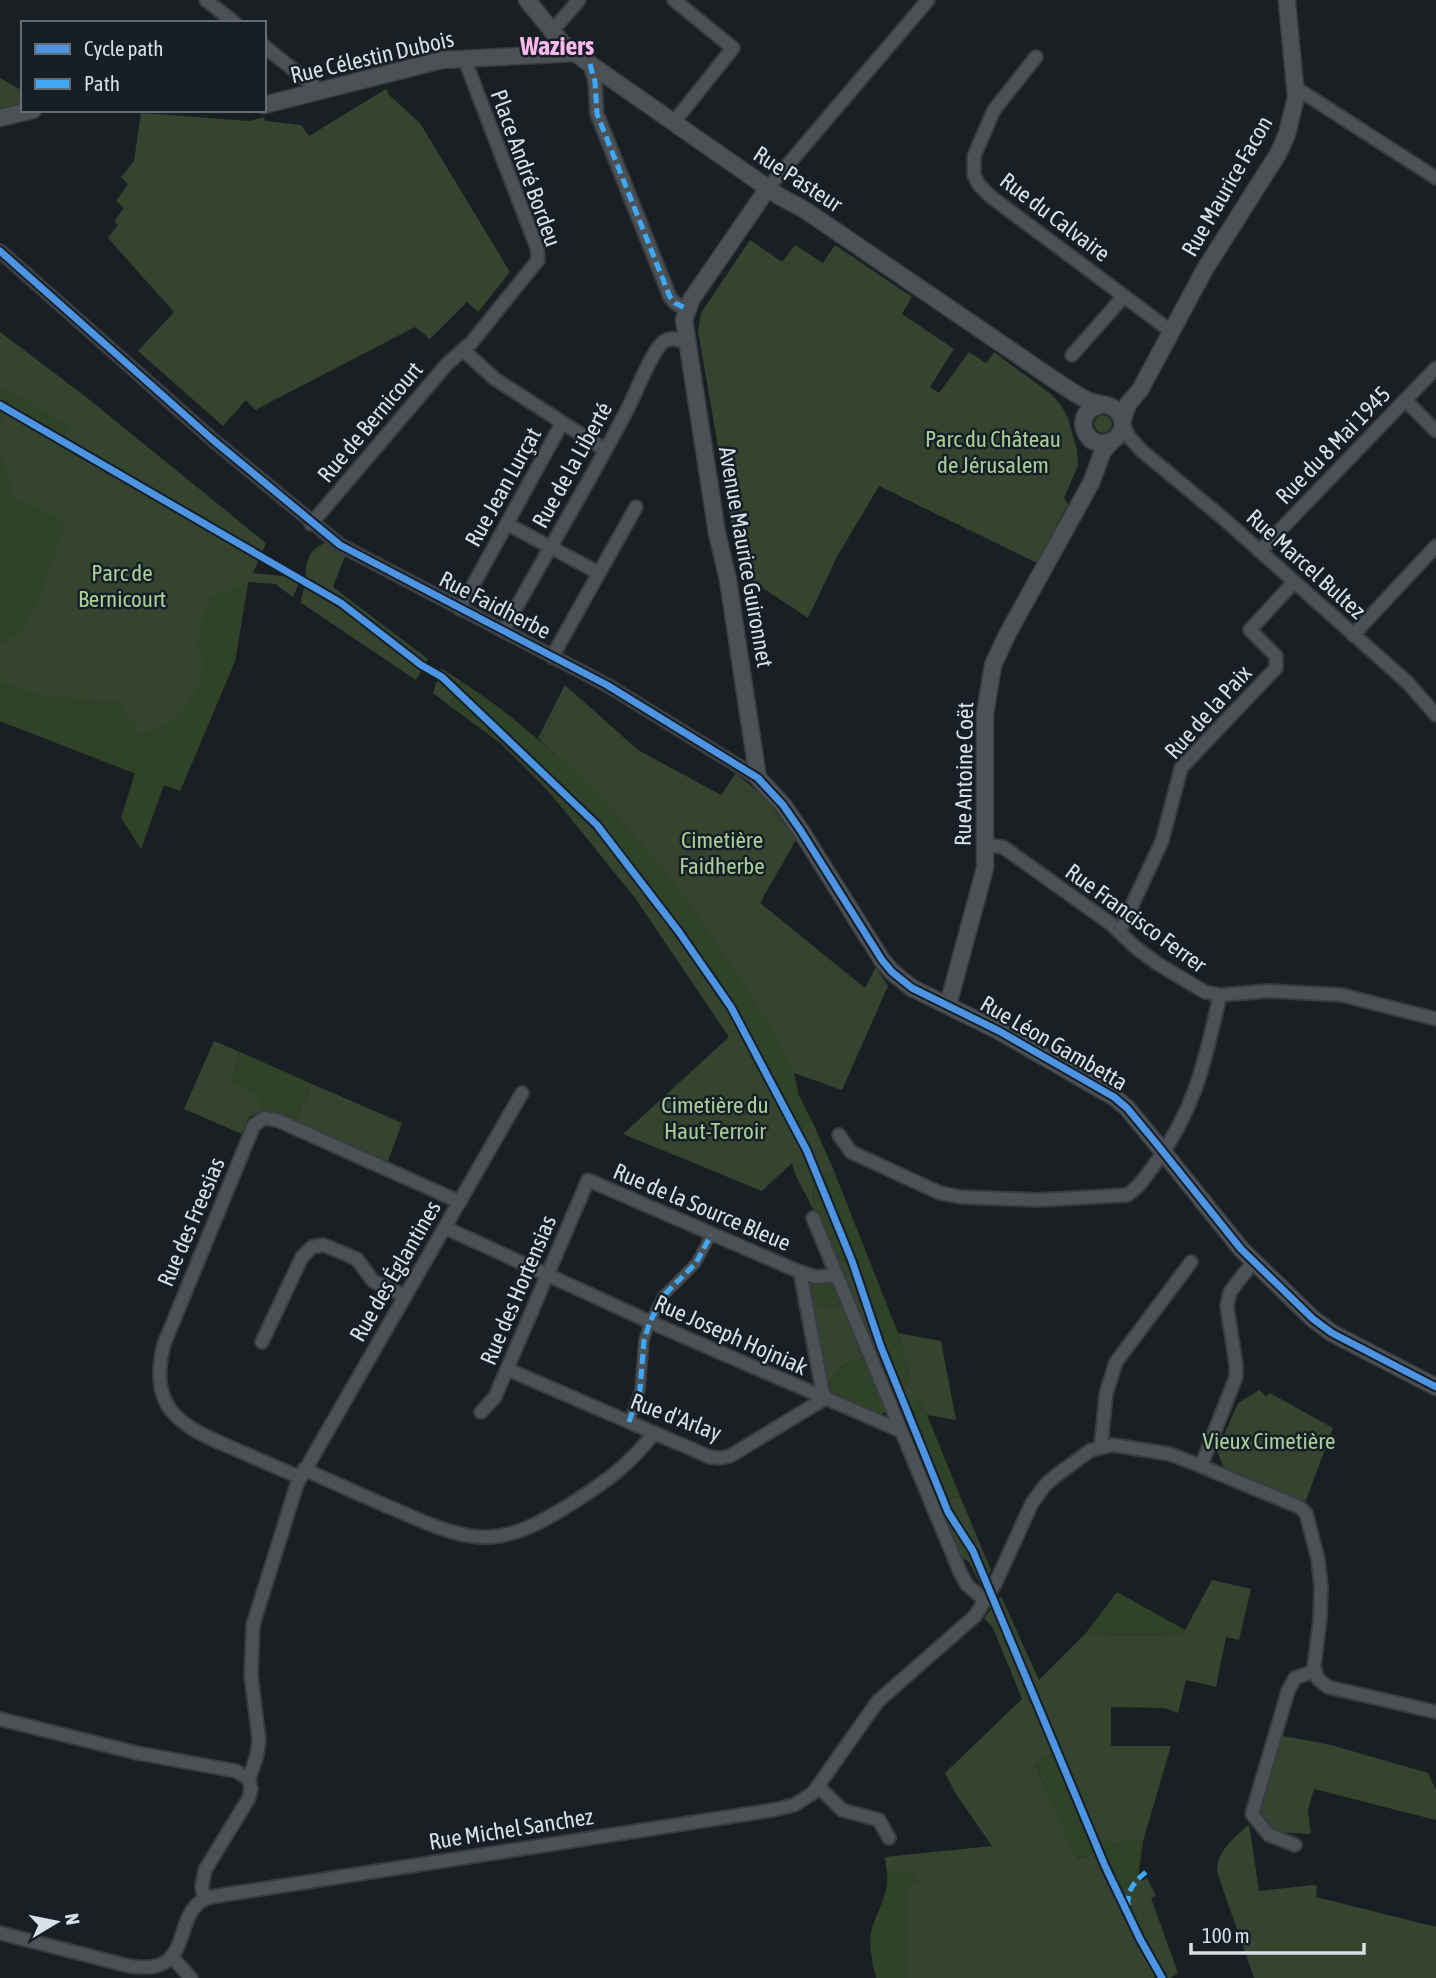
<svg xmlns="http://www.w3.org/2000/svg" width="1436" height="1978" font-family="'Asap Condensed',sans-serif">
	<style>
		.green { fill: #34442e; fill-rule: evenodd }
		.forest { fill: #304227 }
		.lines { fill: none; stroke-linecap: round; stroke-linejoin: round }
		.pedestrian-casing { stroke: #383c40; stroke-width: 12 }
		.minor-casing { stroke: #383c40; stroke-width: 16 }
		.tertiary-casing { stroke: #383c40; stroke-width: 19 }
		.pedestrian { stroke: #4c5155; stroke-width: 9 }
		.minor { stroke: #4c5155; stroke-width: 12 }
		.tertiary { stroke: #4c5155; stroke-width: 16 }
		.quiet { stroke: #3fa9f5; stroke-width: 5; stroke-dasharray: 10 5; stroke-linecap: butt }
		.cycleway-casing { stroke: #161f28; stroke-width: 11 }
		.cycleway { stroke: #4d94e3; stroke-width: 7 }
		.labels { text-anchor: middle; stroke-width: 5; stroke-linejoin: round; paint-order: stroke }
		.street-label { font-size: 23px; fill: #d8dfe5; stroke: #161f28 }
		.park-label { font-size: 23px; fill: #a8cf94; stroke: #161f28 }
		.quarter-label { font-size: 26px; font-weight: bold; fill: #fcb8ea; stroke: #161f28 }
	</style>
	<rect width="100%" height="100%" fill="#1a1f24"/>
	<g class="green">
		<polygon points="0,78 23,91 23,104 0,109"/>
		<polygon points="386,89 389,95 420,123 510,272 478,312 467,302 430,339 415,327 255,410 246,400 223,426 138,351 174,312 108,238 118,225 114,221 124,208 116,201 128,184 121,177 134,161 141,113 249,121 264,117 265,121 301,125 309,136"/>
		<polygon points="750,240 782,262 795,245 823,263 835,245 912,297 902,314 954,349 930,387 939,393 969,352 986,363 994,352 1051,394 1061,405 1068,418 1077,450 1078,466 1064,498 1068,504 1037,563 879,486 838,555 808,618 740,573 698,331 701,313"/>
		<polygon points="0,332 86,397 266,543 253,573 301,578 293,597 275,584 248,582 235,661 180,791 0,721"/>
		<circle cx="1103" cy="424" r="9"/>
		<path d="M327 542 345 556 333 587 428 659 416 680 300 602C311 577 297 553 327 542Z"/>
		<polygon points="441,668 461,681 450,706 433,693"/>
		<path d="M565 685 638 750 721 795 736 773 767 800 796 840 760 903 865 988 876 967 888 986 842 1090 794 1073C742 975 682 887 607 806 585 782 561 761 538 738Z"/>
		<polygon points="568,815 599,825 670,917 733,1006 797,1127 812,1121 834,1171 813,1187 814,1211 795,1174 792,1163 762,1191 623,1134 729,1037 635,898"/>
		<polygon points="214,1041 240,1052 233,1081 259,1096 263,1110 249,1117 242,1134 184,1109"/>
		<polygon points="312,1084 402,1123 388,1161 294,1121"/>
		<polygon points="832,1252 858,1271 880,1336 902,1389 910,1378 898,1333 941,1341 956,1420 927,1415 918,1400 946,1500 960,1496 991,1570 982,1588 969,1562 957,1555"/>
		<polygon points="811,1303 831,1308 843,1304 865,1358 845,1364 826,1383"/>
		<polygon points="1259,1390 1266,1396 1270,1393 1333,1428 1305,1503 1224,1468 1217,1451 1238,1403"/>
		<path d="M1212 1580 1251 1589 1239 1640 1226 1637 1216 1687 1186 1680 1178 1713 1164 1708 1111 1707V1746H1171L1143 1841 1112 1844 1105 1839 1128 1889 1139 1871 1141 1881 1147 1878 1156 1896 1151 1898 1178 1973 1171 1978H908V1883L917 1882 912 1873 887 1874 885 1857 992 1846 956 1794 945 1773 1022 1699 993 1628 984 1618 1001 1596 1039 1680 1085 1634 1177 1635 1185 1630ZM1054 1753 1096 1853 1077 1859 1035 1764Z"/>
		<polygon points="1278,1735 1331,1745 1428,1773 1436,1790 1436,1820 1314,1789 1308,1810 1311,1834 1273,1832 1257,1812"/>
		<path d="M1249 1824 1259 1891 1313 1885 1317 1886 1316 1897 1436 1927V1978H1254L1217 1872C1218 1848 1233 1840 1249 1824Z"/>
	</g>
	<g class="forest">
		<polygon points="0,386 70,426 64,438 5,404 0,433"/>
		<polygon points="0,446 13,497 66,521 38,602 22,630 0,645"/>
		<polygon points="248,582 235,661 180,791 164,785 141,849 121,818 135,773 0,721 0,681 42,696 119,702 140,734 164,726 185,708 200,684 204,659 197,642 208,600"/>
		<path d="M461 681C572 754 662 859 734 970 755 1002 778 1036 793 1071 796 1078 796 1085 798 1092 802 1102 807 1111 812 1121L797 1128 733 1006 670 917 599 825 568 815 548 791 500 743 450 706Z"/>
		<polygon points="240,1052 312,1084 294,1121 272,1111 263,1110 258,1096 233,1081"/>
		<polygon points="834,1171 898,1333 910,1378 902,1390 880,1336 858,1271 832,1252 814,1211 813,1187"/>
		<polygon points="806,1279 833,1279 843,1304 831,1308 811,1303"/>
		<polygon points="865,1358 887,1410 881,1415 828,1391 826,1383 845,1364"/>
		<polygon points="918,1400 927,1415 960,1496 945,1500 909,1409"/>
		<polygon points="1117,1592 1185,1630 1177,1635 1085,1634"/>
		<polygon points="1055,1753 1097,1853 1076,1859 1035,1763"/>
		<polygon points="1105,1838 1112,1844 1143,1841 1139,1871 1128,1889 1119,1891 1101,1851"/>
		<path d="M912 1873 918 1882 908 1884V1978H876C872 1962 868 1944 872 1928 878 1910 889 1893 887 1874Z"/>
	</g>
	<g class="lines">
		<defs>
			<polyline id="pedestrian" points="629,1422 640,1390 644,1340 650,1322 663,1296 696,1263 711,1235"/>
			<g id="minor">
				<polyline points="206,0 235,23"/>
				<polyline points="674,0 733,48 674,122"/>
				<polyline points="552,31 579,0"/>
				<polyline points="264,46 320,91"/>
				<polyline points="1036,57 994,110 974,156 974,175 979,185 990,196 1172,332"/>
				<polyline points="590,64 595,82 597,114 670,297 675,303 687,309"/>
				<polyline points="1296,88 1436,178"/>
				<polyline points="768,188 928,0"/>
				<polyline points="0,251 213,440 340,545 607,685 758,778"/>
				<polyline points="463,350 495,379 605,450"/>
				<polyline points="1072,355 1124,296"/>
				<polyline points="1405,400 1436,431"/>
				<polyline points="1123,423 1129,437 1142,451 1224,519 1408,683 1436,715"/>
				<polyline points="311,524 447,364 472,342 538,260 537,248 464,58"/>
				<polyline points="507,524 599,573"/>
				<polyline points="1260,551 1436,368"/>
				<polyline points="460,609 562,423"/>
				<path d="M503 631C544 557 588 485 627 410 636 393 650 355 662 343 670 336 679 339 687 344"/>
				<polyline points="1353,635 1436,546"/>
				<polyline points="552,657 636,507"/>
				<polyline points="985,845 1003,847 1111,924 1135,947 1158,964 1205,992 1220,995 1268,991 1342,995 1436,1019"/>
				<polyline points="1120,931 1162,841 1181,768 1276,668 1276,656 1250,630 1294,582"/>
				<path d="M839 1135 851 1152 940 1193 961 1197 1039 1200 1127 1195C1138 1189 1145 1177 1153 1167 1195 1110 1205 1062 1220 995"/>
				<polyline points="813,1218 960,1572 967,1585 986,1601"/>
				<polyline points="446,1228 650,1322 899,1430"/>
				<polyline points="262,1342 302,1257 312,1247 324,1245 357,1259 373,1281 405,1296"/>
				<polyline points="507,1369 710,1457 720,1458 730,1456 824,1399 800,1272"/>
				<polyline points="481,1412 495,1397 588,1180 800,1272 816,1277 836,1275"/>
				<polyline points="1101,1446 1106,1394 1116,1362 1191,1262"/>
				<polyline points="1201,1466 1299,1507 1306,1513 1318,1559 1321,1587 1320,1619 1314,1667 1318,1679 1328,1687 1436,1712"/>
				<path d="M304 1469C336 1484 368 1498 401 1512 477 1546 502 1548 574 1502 607 1481 630 1464 654 1433"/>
				<path d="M299 1477C276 1467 253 1457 230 1447 178 1425 148 1407 164 1344L254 1125 264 1118 277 1120 460 1202"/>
				<polyline points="0,1719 137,1753 236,1771 249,1779"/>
				<polyline points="249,1779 257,1755 259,1740 251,1675 253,1625 297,1484 522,1093"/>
				<polyline points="818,1786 842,1810 879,1820 889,1838"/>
				<polyline points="1295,1845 1269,1835 1252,1814 1288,1691 1295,1678 1315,1671"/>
				<polyline points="204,1899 202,1886 205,1870 249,1798 251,1789 249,1779"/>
				<path d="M0 1933 129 1966C199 1978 168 1910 210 1897L773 1810 794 1805 813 1793 878 1701 975 1616 995 1584 1032 1503 1046 1484 1058 1474 1091 1450 1113 1445 1170 1454 1201 1466 1236 1377V1365L1227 1306 1230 1292 1253 1262"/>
				<polyline points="172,1957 191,1978"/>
			</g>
			<g id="tertiary">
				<path d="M527 0 562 43 590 64 779 196 805 210 1056 381C1067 388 1078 396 1089 401 1098 405 1108 403 1115 409 1134 425 1114 452 1091 440 1078 426 1082 410 1100 405"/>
				<polyline points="264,105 442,60 574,53"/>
				<polyline points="0,118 33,110"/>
				<polyline points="768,188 691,300 684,320 717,533 728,580 758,778 783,805 801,831 882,960 892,972 912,988 999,1031 1114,1097 1127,1108 1156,1143 1241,1249 1313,1319 1332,1333 1436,1387"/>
				<polyline points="1122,421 1128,404 1140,390 1205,269 1278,154 1287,134 1296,97 1287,2"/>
				<polyline points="948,1005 985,868 985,714 993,665 1008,633 1091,483 1103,451 1110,443"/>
			</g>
		</defs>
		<use href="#pedestrian" class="pedestrian-casing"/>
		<use href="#minor" class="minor-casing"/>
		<use href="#tertiary" class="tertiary-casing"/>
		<use href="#pedestrian" class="pedestrian"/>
		<use href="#minor" class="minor"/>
		<use href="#tertiary" class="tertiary"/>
		<g class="quiet">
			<polyline points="590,64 595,82 597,114 670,297 675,303 687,309"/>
			<polyline points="629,1422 640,1390 644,1340 650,1322 663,1296 696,1263 711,1235"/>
			<path d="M1128 1906C1127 1890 1134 1882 1146 1872"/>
		</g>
		<defs>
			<g id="cycleway">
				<polyline points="0,251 213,440 340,545 607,685 758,778 783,805 801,831 882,960 892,972 912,988 999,1031 1114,1097 1127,1108 1156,1143 1241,1249 1313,1319 1332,1333 1436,1387"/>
				<polyline points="0,405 341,603 421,665 442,677 597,825 679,932 731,1007 807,1151 852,1261 881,1347 948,1512 973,1551 1105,1866 1140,1939 1162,1978"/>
			</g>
		</defs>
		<use href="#cycleway" class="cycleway-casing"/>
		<use href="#cycleway" class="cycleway"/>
	</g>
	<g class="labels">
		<g class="street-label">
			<text transform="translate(372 57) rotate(-13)" y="8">Rue Célestin Dubois</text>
			<text transform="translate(526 168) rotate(70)" y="8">Place André Bordeu</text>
			<text transform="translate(798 179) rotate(33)" y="8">Rue Pasteur</text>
			<text transform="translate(1227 186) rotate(-60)" y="8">Rue Maurice Facon</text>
			<text transform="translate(1055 217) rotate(37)" y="8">Rue du Calvaire</text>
			<text transform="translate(370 422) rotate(-50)" y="8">Rue de Bernicourt</text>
			<text transform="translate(1333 445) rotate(-46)" y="8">Rue du 8 Mai 1945</text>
			<text transform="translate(572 465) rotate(-61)" y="8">Rue de la Liberté</text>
			<text transform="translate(503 487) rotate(-61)" y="8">Rue Jean Lurçat</text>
			<text transform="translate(746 557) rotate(80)" y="8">Avenue Maurice Guironnet</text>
			<text transform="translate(1306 564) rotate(42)" y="8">Rue Marcel Bultez</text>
			<text transform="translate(495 605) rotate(27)" y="8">Rue Faidherbe</text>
			<text transform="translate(1208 712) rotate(-48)" y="8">Rue de la Paix</text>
			<text transform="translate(964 774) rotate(-89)" y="8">Rue Antoine Coët</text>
			<text transform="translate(1136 918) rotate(36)" y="8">Rue Francisco Ferrer</text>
			<text transform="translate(1054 1043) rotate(30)" y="8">Rue Léon Gambetta</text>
			<text transform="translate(702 1207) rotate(23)" y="8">Rue de la Source Bleue</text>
			<text transform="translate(191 1222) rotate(-67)" y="8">Rue des Freesias</text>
			<text transform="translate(395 1271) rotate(-60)" y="8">Rue des Églantines</text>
			<text transform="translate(518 1290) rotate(-67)" y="8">Rue des Hortensias</text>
			<text transform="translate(731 1335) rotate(24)" y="8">Rue Joseph Hojniak</text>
			<text transform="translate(676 1417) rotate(21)" y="8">Rue d'Arlay</text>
			<text transform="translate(511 1829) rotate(-9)" y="8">Rue Michel Sanchez</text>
		</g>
		<g class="park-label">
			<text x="993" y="447">Parc du Château<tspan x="993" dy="26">de Jérusalem</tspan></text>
			<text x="122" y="581">Parc de<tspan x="122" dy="26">Bernicourt</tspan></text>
			<text x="722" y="848">Cimetière<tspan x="722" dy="26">Faidherbe</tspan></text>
			<text x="715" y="1113">Cimetière du<tspan x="715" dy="26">Haut-Terroir</tspan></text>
			<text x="1269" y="1449">Vieux Cimetière</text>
		</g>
		<g class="quarter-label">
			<text x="557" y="55">Waziers</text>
		</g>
	</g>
	<rect x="21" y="21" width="245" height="91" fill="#161f28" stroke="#646c74" stroke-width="2"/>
	<rect x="35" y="44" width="35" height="10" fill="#4d94e3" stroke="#646c74" stroke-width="2"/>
	<text x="84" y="56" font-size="21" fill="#d8dfe5">Cycle path</text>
	<rect x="35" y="79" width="35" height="10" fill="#3fa9f5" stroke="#646c74" stroke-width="2"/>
	<text x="84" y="91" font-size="21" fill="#d8dfe5">Path</text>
	<g transform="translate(56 1922) rotate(80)" stroke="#161f28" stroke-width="5" paint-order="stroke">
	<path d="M0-5L12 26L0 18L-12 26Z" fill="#d8dfe5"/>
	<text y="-10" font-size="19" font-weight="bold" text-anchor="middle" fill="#d8dfe5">N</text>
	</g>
	<path d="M1191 1943v10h173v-10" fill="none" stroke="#d8dfe5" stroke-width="3.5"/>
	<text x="1202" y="1943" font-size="21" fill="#d8dfe5" stroke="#161f28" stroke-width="5" paint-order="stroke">100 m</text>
</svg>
